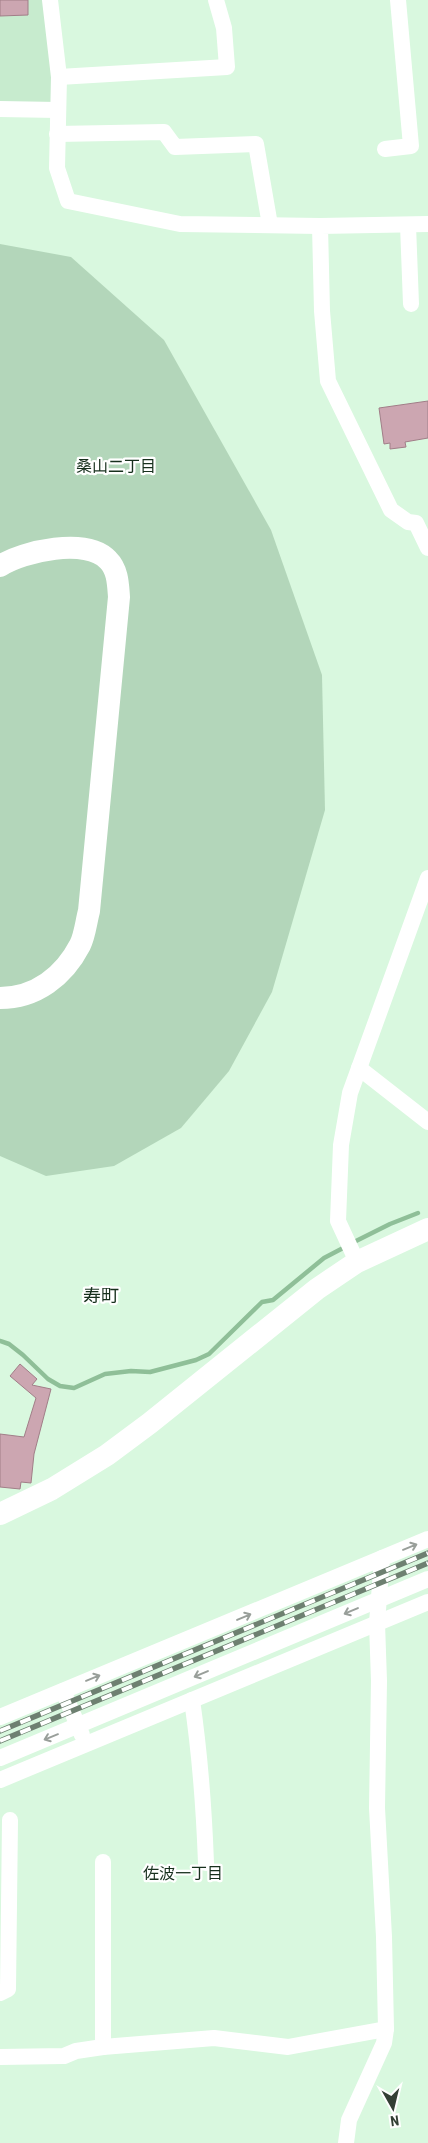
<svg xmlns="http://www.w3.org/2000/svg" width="428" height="2143" font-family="'Roboto Condensed','Noto Sans JP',sans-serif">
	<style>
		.built { fill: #c7ebce }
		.green { fill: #b3d6ba }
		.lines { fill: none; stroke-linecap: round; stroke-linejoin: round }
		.stream { stroke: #8fbf98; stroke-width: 4.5 }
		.building { fill: #cca6b1; stroke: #a17e88 }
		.street { stroke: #fff; stroke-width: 16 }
		.secondary { stroke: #fff; stroke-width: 22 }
		.rail-casing { stroke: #6e8071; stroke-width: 5.5 }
		.rail { stroke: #fff; stroke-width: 4; stroke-dasharray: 11; stroke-linecap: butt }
		.oneway { stroke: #999f9a }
		.labels { text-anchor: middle; stroke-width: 4.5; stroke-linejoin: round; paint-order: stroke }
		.neighbourhood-label { font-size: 16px; fill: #17301d; stroke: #fff }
		.quarter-label { font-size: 18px; fill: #17301d; stroke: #fff }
	</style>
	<rect width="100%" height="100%" fill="#d9f8df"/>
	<polygon class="built" points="0,0 50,0 58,110 0,109"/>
	<polygon class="green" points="0,244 71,257 164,340 271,530 322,675 325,810 272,992 229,1071 181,1128 114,1166 46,1176 0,1156"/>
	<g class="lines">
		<g class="stream">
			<polyline points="352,1243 390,1224 418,1213"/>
			<polyline points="0,1341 9,1344 23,1355 48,1379 60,1386 74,1388 105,1374 131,1371 150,1372 196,1360 209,1354 262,1302 273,1300 324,1258 345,1247"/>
		</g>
	</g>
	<g class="building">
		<polygon points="0,0 28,0 28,15 0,16"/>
		<polygon points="428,401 428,438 405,442 406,447 390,449 390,443 384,444 379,408"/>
		<polygon points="20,1364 37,1379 32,1385 51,1389 34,1454 31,1483 21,1482 20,1489 0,1487 0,1434 24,1437 36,1398 10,1376"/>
	</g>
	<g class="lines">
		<g class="street">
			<polyline points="50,0 59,77 57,168 68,201 180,224 320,226"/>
			<polyline points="59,77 227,67 224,28 216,0"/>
			<polyline points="0,109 58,110"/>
			<polyline points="57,134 164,132 175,147 256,144 270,225"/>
			<polyline points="385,149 411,146 398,0"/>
			<polyline points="428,224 320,226 322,311 328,381 391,510 408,522 416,523 428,548"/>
			<polyline points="408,225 411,304"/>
			<polyline points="359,1068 428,1122"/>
			<polyline points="357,1262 338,1221 341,1145 350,1093 428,878"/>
			<polyline points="63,1691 82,1735"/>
			<path d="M192 1700C200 1755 204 1808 206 1863"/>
			<polyline points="0,1717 428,1539"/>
			<polyline points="0,1758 428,1579"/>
			<polyline points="0,1780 428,1602"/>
			<polyline points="0,1993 8,1989 10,1820"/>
			<polyline points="103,2047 103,1862"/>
			<polyline points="0,2057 64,2056 76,2051 103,2047 214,2038 288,2047 386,2029"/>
			<polyline points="346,2143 349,2120 384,2043 386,2029 384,1937 377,1808 379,1681 377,1623 382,1558"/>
		</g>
		<g class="secondary">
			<path d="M0 566C23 551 87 537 108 560 118 570 118 584 119 597L89 911C86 922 85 935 80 945 64 976 36 998 0 998"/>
			<polyline points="0,1514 52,1489 107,1455 150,1423 317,1289 357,1262 428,1229"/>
		</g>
		<defs>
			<g id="rail">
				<polyline points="0,1731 428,1553"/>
				<polyline points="0,1741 428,1563"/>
			</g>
		</defs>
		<use href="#rail" class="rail-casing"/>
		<use href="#rail" class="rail"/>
	</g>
	<defs><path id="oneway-shaft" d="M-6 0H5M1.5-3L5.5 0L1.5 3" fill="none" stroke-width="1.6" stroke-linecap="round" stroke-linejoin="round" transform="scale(1.25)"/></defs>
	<g class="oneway">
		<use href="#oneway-shaft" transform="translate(410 1547) rotate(-22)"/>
		<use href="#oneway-shaft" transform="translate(351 1611) rotate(157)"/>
		<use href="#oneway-shaft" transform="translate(244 1617) rotate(-23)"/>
		<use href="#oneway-shaft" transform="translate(201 1674) rotate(157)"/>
		<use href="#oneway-shaft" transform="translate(93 1678) rotate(-22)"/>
		<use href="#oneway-shaft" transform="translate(51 1737) rotate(158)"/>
	</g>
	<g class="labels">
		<g class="neighbourhood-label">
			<text x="116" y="472">桑山二丁目</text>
			<text x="183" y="1879">佐波一丁目</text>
		</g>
		<g class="quarter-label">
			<text x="101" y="1302">寿町</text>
		</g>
	</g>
	<g transform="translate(393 2108) rotate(172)" stroke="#ffffff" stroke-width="4" paint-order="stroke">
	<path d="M0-4L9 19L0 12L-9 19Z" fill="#333f35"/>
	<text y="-8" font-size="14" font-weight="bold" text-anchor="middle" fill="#333f35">N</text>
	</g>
</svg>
